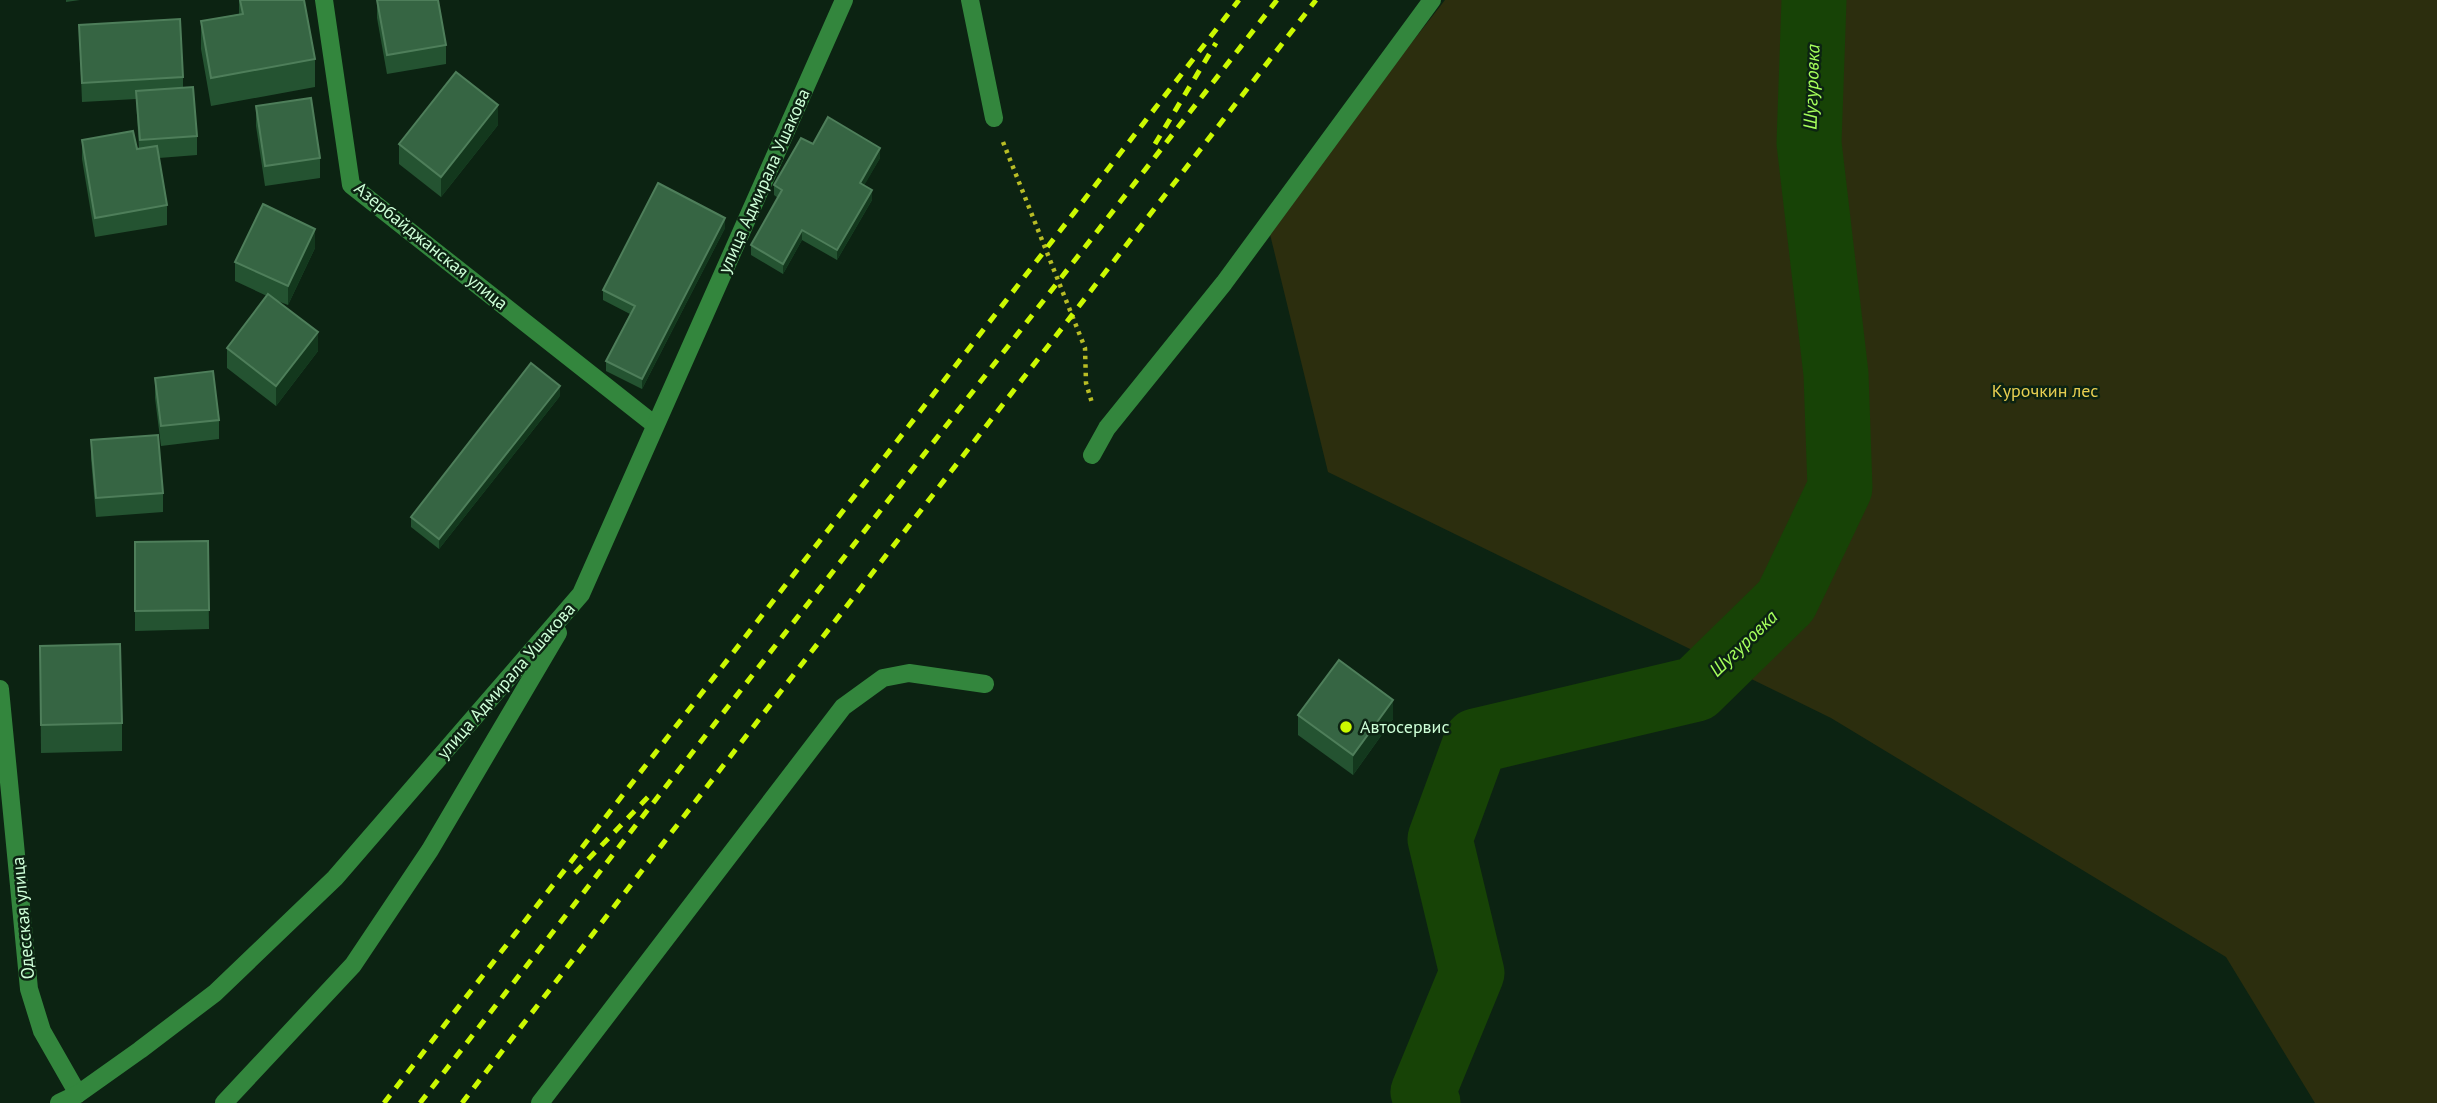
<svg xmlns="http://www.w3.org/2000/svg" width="2437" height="1103" font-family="'PT Sans',sans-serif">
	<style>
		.green { fill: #2c2e0e }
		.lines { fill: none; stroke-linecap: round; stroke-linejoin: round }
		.river { stroke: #174306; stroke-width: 65 }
		.path { stroke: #b9bd25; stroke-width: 4.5; stroke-dasharray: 3.5 5; stroke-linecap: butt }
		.minor { stroke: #33863d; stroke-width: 18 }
		.rail { stroke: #cbf900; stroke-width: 5; stroke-dasharray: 10 9; stroke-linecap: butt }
		.wall { fill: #245331 }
		.shaded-wall { fill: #13381d }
		.building { fill: #366543; stroke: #4e7e5a; stroke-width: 2 }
		.poi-dot { fill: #cbf900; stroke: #0c2312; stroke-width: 2.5 }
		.labels { text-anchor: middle; stroke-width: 5; stroke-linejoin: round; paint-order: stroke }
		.street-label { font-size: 18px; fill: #ceffd8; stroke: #0c2312 }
		.park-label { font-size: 18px; fill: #e8cf51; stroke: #0c2312 }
		.poi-label { font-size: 18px; fill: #ceffd8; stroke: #0c2312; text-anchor: start }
		.water-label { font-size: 19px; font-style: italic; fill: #a6ff5c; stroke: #0c2312 }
	</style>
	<rect width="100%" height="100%" fill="#0c2312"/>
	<polygon class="green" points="1445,0 2437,0 2437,1103 2315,1103 2226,957 1831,718 1328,472 1268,226"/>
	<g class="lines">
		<polyline class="river" points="1428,1103 1423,1092 1472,973 1440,839 1476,741 1696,689 1786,601 1840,488 1836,374 1809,143 1814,0"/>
		<polyline class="path" points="1003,142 1085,348 1086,383 1092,403"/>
		<g class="minor">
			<polyline points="324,0 351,185 655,425"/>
			<polyline points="970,0 994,118"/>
			<polyline points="1092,455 1107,428 1224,283 1432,0"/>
			<polyline points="0,689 29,989 42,1031 78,1094"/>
			<polyline points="59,1103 78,1094 140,1050 215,993 335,878 581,594 844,0"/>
			<polyline points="224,1103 353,965 430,850 558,633"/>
			<polyline points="540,1103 843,707 883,678 909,673 985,684"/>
		</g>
		<g class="rail">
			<polyline points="1155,144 1216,43"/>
			<polyline points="575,873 650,795"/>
			<polyline points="384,1103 1239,0"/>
			<polyline points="420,1103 1277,0"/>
			<polyline points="462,1103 1316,0"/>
		</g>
	</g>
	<g class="wall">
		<polygon points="66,0 80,0 66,2"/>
		<polygon points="239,0 304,0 315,59 315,87 211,106 201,49 201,21 239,14"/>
		<polygon points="377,0 446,45 446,64 387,74 377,18"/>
		<polygon points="79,25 183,77 183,88 197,136 197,155 159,158 167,205 167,225 95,237 82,159 82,140 139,149 136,99 82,102"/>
		<polygon points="256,106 320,158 320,178 265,186 256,126"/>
		<polygon points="498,125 441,197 399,164 399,144"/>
		<polygon points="813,144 880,158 864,185 872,200 837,260 802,240 783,274 751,255 751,245 778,198 774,195 774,185"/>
		<polygon points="725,228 642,389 606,371 606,361 630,314 603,300 603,290"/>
		<polygon points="315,248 288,305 275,300 318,351 276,406 227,368 227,348 267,296 235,281 235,262"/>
		<polygon points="155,378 219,420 219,439 161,446 155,398"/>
		<polygon points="560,396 439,549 411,527 411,517"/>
		<polygon points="91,440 163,493 163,512 96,517 91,459"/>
		<polygon points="208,541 209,629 135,631 135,542"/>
		<polygon points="40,646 122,723 122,751 41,753"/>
		<polygon points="1298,715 1393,719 1353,775 1298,735"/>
	</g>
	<g class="shaded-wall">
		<polygon points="498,105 498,125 441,197 441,177"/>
		<polygon points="880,148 880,158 860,193 860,183"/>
		<polygon points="872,190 872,200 837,260 837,250"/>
		<polygon points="725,218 725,228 642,389 642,379"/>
		<polygon points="315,229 315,248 288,305 288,286"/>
		<polygon points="802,230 802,240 783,274 783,264"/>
		<polygon points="318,332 318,351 276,406 276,386"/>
		<polygon points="560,386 560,396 439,549 439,539"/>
		<polygon points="1393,700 1393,719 1353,775 1353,755"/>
	</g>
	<g class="building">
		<polygon points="240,0 304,0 315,59 211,78 201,21 243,14"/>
		<polygon points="377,0 438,0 446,45 387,55"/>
		<polygon points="180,19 183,77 82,83 79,25"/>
		<polygon points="456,72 498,105 441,177 399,144"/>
		<polygon points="193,87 197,136 140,140 136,91"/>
		<polygon points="311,98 320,158 265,166 256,106"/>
		<polygon points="828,117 880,148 860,183 872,190 837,250 802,230 783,264 751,245 782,190 774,185 801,138 813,144"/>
		<polygon points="133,131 137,149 157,146 167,205 95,218 82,140"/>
		<polygon points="658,183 725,218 642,379 606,361 635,306 603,290"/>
		<polygon points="263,204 315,229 288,286 235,262"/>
		<polygon points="268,294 318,332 276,386 227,348"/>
		<polygon points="531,363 560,386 439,539 411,517"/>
		<polygon points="213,371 219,420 161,426 155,378"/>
		<polygon points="158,435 163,493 96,498 91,440"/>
		<polygon points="208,541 209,610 135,611 135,542"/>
		<polygon points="120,644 122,723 41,725 40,646"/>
		<polygon points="1339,660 1393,700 1353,755 1298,715"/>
	</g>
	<circle class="poi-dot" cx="1346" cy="727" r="7"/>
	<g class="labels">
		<g class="street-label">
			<text transform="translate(764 181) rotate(-66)" y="6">улица Адмирала Ушакова</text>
			<text transform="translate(431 246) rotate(39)" y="6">Азербайджанская улица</text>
			<text transform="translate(506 681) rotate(-49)" y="6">улица Адмирала Ушакова</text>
			<text transform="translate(23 918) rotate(-95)" y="6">Одесская улица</text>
		</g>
		<g class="park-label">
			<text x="2045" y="397">Курочкин лес</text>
		</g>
		<g class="poi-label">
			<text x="1360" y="733">Автосервис</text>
		</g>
		<g class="water-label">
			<text transform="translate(1811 87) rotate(-88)" y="7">Шугуровка</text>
			<text transform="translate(1743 643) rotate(-44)" y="7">Шугуровка</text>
		</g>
	</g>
</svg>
